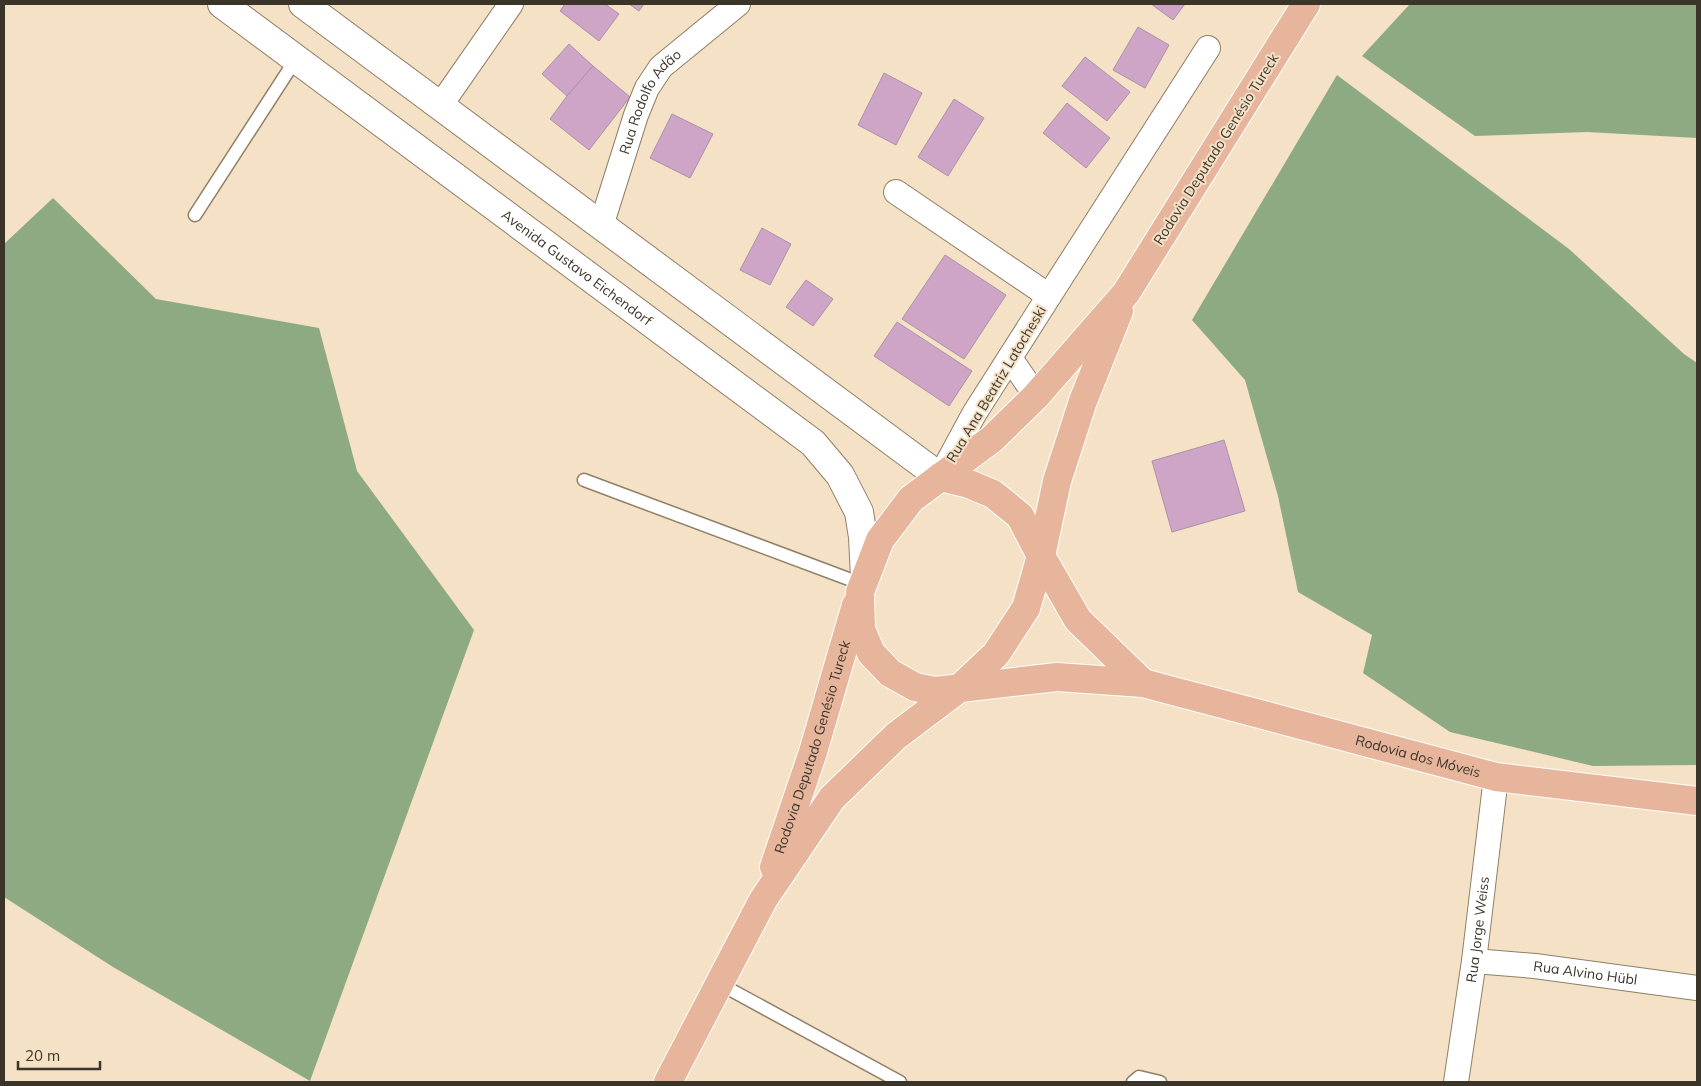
<svg xmlns="http://www.w3.org/2000/svg" width="1701" height="1086" font-family="Mulish,sans-serif">
	<style>
		.forest { fill: #8daa82 }
		.building { fill: #cea5c6; stroke: #ab92a6 }
		.lines { fill: none; stroke-linecap: round; stroke-linejoin: round }
		.lane-casing { stroke: #907f66; stroke-width: 15 }
		.street-casing { stroke: #907f66; stroke-width: 26 }
		.secondary-casing { stroke: #907f66; stroke-width: 30 }
		.primary-casing { stroke: #fff; stroke-width: 30 }
		.lane { stroke: #fff; stroke-width: 12 }
		.street { stroke: #fff; stroke-width: 24 }
		.secondary { stroke: #fff; stroke-width: 28 }
		.primary { stroke: #e7b59c; stroke-width: 28 }
		.labels { text-anchor: middle; stroke-width: 4; stroke-linejoin: round; paint-order: stroke }
		.street-label { font-size: 14px; fill: #3b3429; stroke: #f4e1c6 }
	</style>
	<rect width="100%" height="100%" fill="#f4e1c6"/>
	<g class="forest">
		<polygon points="1410,4 1697,4 1697,138 1587,132 1475,136 1362,56"/>
		<polygon points="1337,75 1569,249 1684,354 1697,363 1697,765 1593,766 1450,732 1363,673 1372,635 1298,592 1278,496 1245,380 1192,320"/>
		<polygon points="53,198 156,299 319,328 357,471 474,630 310,1081 113,967 4,897 4,244"/>
	</g>
	<g class="building">
		<polygon points="565,4 605,4 619,14 599,41 560,11"/>
		<polygon points="629,4 644,4 639,11"/>
		<polygon points="1151,4 1185,4 1173,20"/>
		<polygon points="1138,27 1169,45 1145,88 1113,70"/>
		<polygon points="569,44 593,66 567,96 542,74"/>
		<polygon points="1085,57 1130,92 1107,121 1062,86"/>
		<polygon points="593,66 630,97 589,150 550,119 567,96"/>
		<polygon points="884,73 922,93 896,145 858,125"/>
		<polygon points="954,99 984,118 948,176 918,157"/>
		<polygon points="1067,103 1110,138 1086,168 1043,133"/>
		<polygon points="672,114 713,134 690,178 650,158"/>
		<polygon points="762,228 791,244 770,285 740,270"/>
		<polygon points="945,255 1006,295 964,359 902,319"/>
		<polygon points="806,280 833,299 813,326 786,307"/>
		<polygon points="897,322 972,371 949,406 874,356"/>
		<polygon points="1224,440 1245,511 1172,532 1152,461"/>
	</g>
	<g class="lines">
		<defs>
			<g id="lane">
				<polyline points="195,215 296,59"/>
				<polyline points="584,480 862,584"/>
				<polyline points="720,984 900,1082"/>
				<polyline points="1133,1082 1139,1077 1160,1082"/>
			</g>
			<g id="street">
				<polyline points="440,106 511,4"/>
				<polyline points="896,192 1049,296 974,414 940,477"/>
				<path id="s1" d="M601 226 636 115 647 88 661 67 738 4"/>
				<polyline points="1049,296 1208,48"/>
				<polyline points="1010,358 1036,396"/>
				<path id="s2" d="M1474 961 1535 966 1697 988"/>
				<path id="s3" d="M1456 1082 1474 961 1496 777"/>
			</g>
			<g id="secondary">
				<path id="s4" d="M222 4 813 443 840 475 859 512 863 537 865 578"/>
				<polyline points="303,4 940,477"/>
			</g>
			<g id="primary">
				<path id="s5" d="M1306 4 1126 293 1036 396 992 439 911 499 880 540 860 592 861 629 871 653 890 673 915 687 935 691 1057 677 1143 683 1496 777 1697 801"/>
				<polyline points="940,477 969,484 993,494 1020,516 1041,556 1078,620 1143,683"/>
				<path id="s6" d="M774 867 813 752 856 605"/>
				<polyline points="668,1082 763,900 832,798 896,736 961,687 996,654 1026,608 1041,556 1057,481 1083,401 1119,311"/>
			</g>
		</defs>
		<use href="#lane" class="lane-casing"/>
		<use href="#street" class="street-casing"/>
		<use href="#secondary" class="secondary-casing"/>
		<use href="#primary" class="primary-casing"/>
		<use href="#lane" class="lane"/>
		<use href="#street" class="street"/>
		<use href="#secondary" class="secondary"/>
		<use href="#primary" class="primary"/>
	</g>
	<g class="labels">
		<g class="street-label">
			<text dy="5" stroke="none"><textPath href="#s1" startOffset="135">Rua Rodolfo Adão</textPath></text>
			<text transform="translate(1216 149) rotate(-58)" y="5">Rodovia Deputado Genésio Tureck</text>
			<text dy="5" stroke="none"><textPath href="#s4" startOffset="442">Avenida Gustavo Eichendorf</textPath></text>
			<text transform="translate(996 384) rotate(-59)" y="5">Rua Ana Beatriz Latocheski</text>
			<text dy="5" stroke="none"><textPath href="#s6" startOffset="126">Rodovia Deputado Genésio Tureck</textPath></text>
			<text dy="5" stroke="none"><textPath href="#s5" startOffset="1380">Rodovia dos Móveis</textPath></text>
			<text dy="5" stroke="none"><textPath href="#s3" startOffset="154">Rua Jorge Weiss</textPath></text>
			<text dy="5" stroke="none"><textPath href="#s2" startOffset="112">Rua Alvino Hübl</textPath></text>
		</g>
	</g>
	<rect width="1701" height="1086" fill="none" stroke="#3b3429" stroke-width="10"/>
	<path d="M18 1061v8h82v-8" fill="none" stroke="#3b3429" stroke-width="2.5"/>
	<text x="25" y="1061" font-size="15" fill="#3b3429" stroke="#f4e1c6" stroke-width="4" paint-order="stroke">20 m</text>
</svg>
